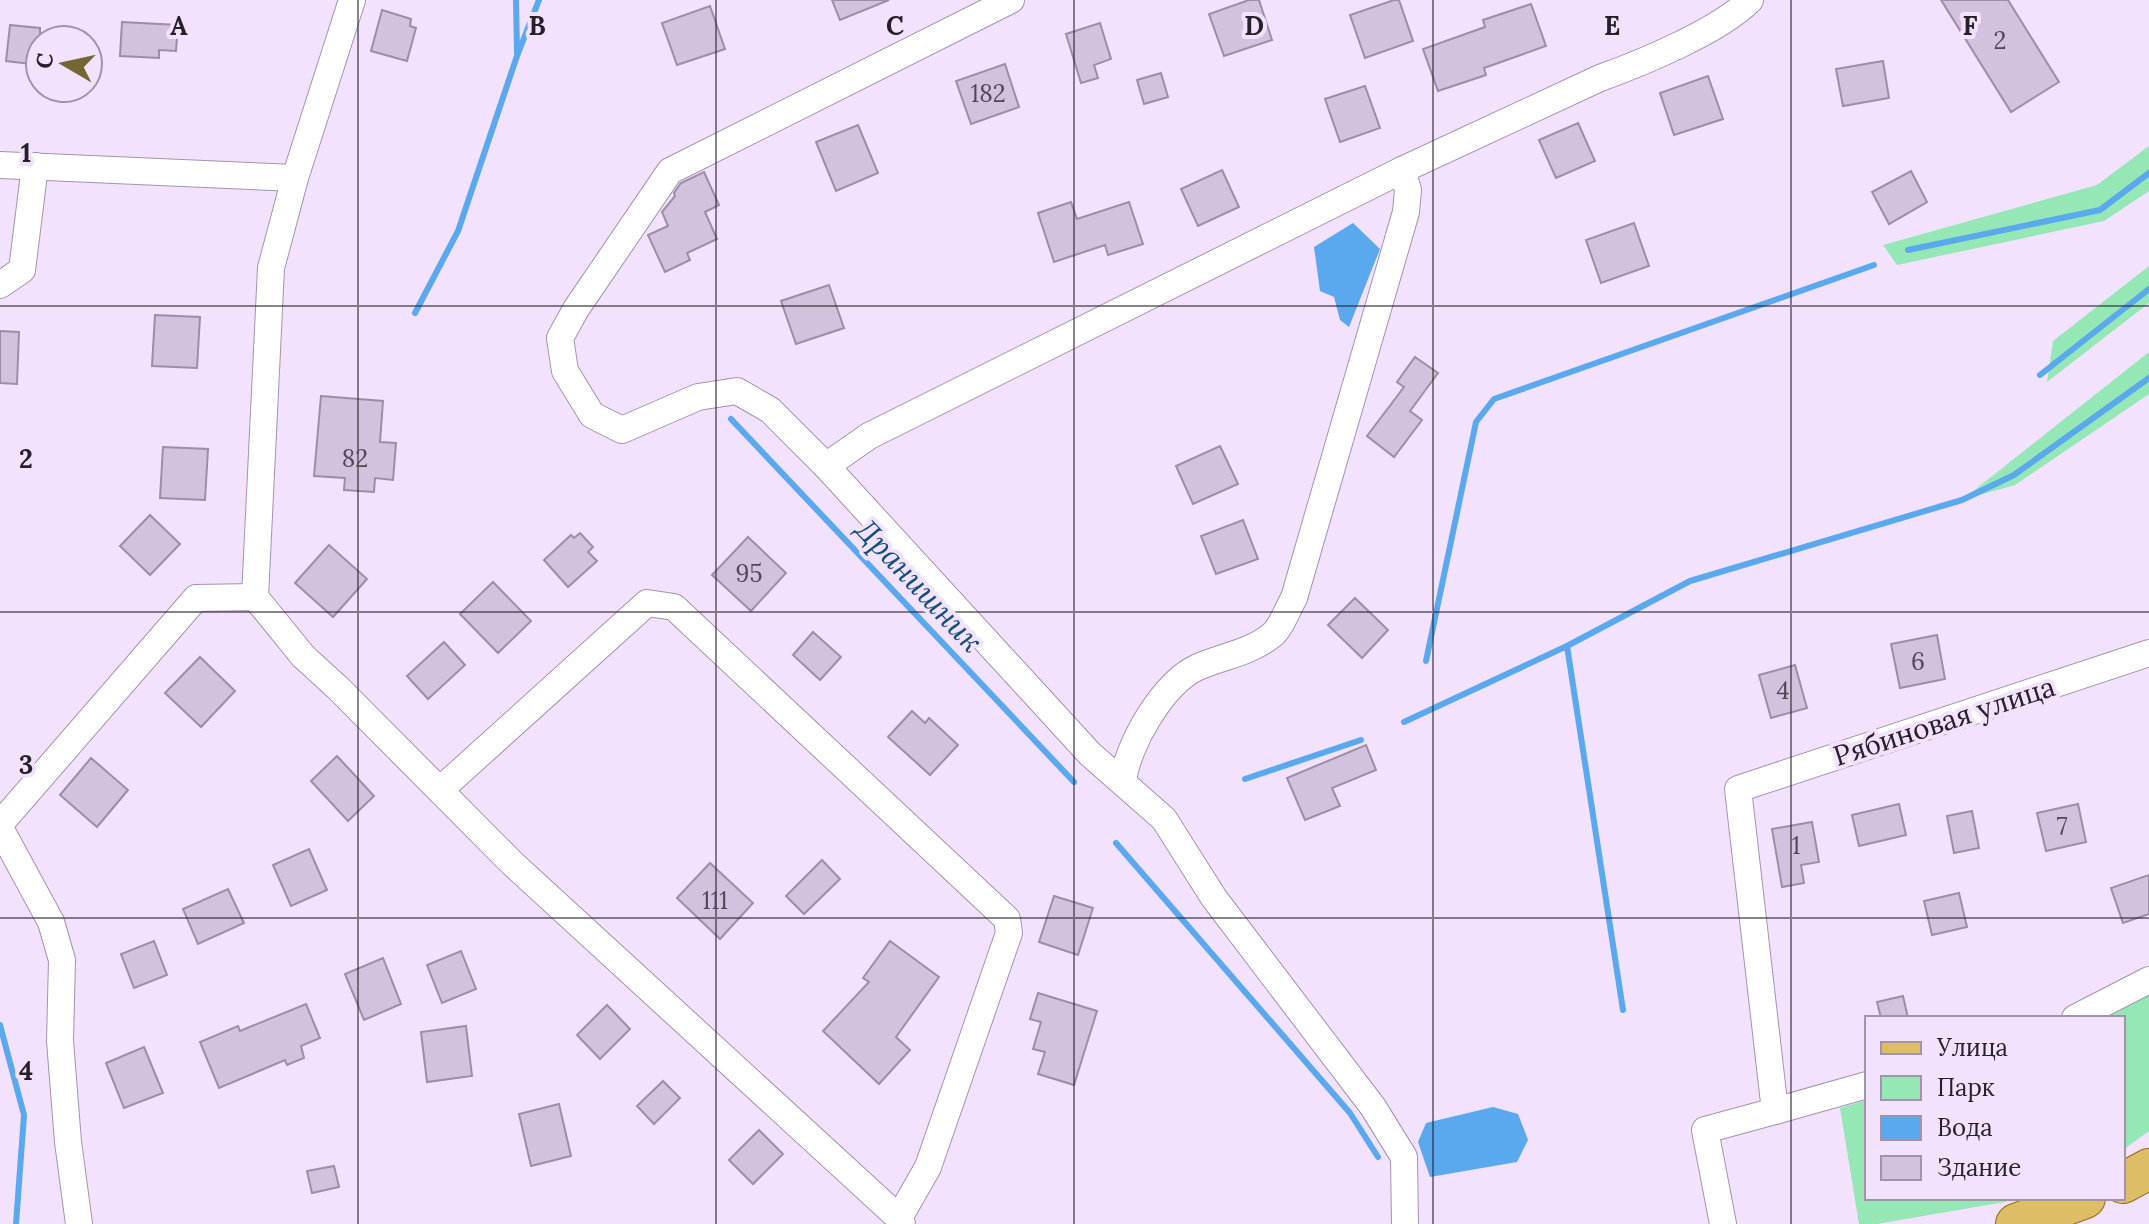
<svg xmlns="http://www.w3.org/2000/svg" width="2149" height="1224" font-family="Lora,serif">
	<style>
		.green { fill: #95e7b6 }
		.water { fill: #5aa8ed }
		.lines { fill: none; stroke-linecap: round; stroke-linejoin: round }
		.stream { stroke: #5aa8ed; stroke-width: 6 }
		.building { fill: #d3c2dd; stroke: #9d8da7; stroke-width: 2 }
		.minor-casing { stroke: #a293ae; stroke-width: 28 }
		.primary-casing { stroke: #8f6b10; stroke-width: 42 }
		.minor { stroke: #fff; stroke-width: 26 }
		.primary { stroke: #ddbe67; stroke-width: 40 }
		.grid { fill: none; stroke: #26202a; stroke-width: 2; stroke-opacity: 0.55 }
		.labels { text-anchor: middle; stroke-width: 8; stroke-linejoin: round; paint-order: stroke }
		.number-label { font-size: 24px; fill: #514857 }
		.street-label { font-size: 28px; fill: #26202a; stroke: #f2e2fe }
		.water-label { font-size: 30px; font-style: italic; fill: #144d7a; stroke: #f2e2fe }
		.grid-label { font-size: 26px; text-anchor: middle; font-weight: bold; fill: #26202a; stroke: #f2e2fe; stroke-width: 8; stroke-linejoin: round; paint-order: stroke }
	</style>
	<rect width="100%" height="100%" fill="#f2e2fe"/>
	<g class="green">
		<polygon points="2149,146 2149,191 2104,221 1897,265 1883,245 2097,185"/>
		<polygon points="2149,266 2149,303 2047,382 2053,341"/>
		<polygon points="2149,352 2149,394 2015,485 1962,500"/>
		<polygon points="2149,991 2149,1131 2123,1150 2123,1018 2097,1018"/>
		<polygon points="1867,1100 1867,1198 2016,1198 2005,1202 1877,1224 1859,1224 1840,1108"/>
	</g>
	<g class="water">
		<polygon points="1353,223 1380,249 1349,327 1340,320 1334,297 1320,291 1314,247"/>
		<polygon points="1493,1107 1518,1114 1528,1140 1517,1162 1430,1177 1418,1142 1426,1123"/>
	</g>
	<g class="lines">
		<g class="stream">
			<polyline points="516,0 517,52"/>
			<polyline points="1908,250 2100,210 2149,173"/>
			<polyline points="415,313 458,231 517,56 539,0"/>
			<polyline points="2040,375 2149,289"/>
			<polyline points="731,419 1074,782"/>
			<polyline points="1426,661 1476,422 1494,399 1874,265"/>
			<polyline points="1404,722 1567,646"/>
			<polyline points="1245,779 1361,740"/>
			<polyline points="1116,843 1350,1113 1378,1157"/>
			<polyline points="1623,1010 1567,646 1690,581 1962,500 2014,475 2149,378"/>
			<polyline points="0,1025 24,1115 16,1224"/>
		</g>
	</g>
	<g class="building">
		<polygon points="832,0 889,0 840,20"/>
		<polygon points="1249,0 1259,0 1272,40 1224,56 1209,14"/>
		<polygon points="1394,0 1399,0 1413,41 1365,58 1350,15"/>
		<polygon points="1941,0 2008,0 2059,82 2011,112"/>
		<polygon points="1531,4 1546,46 1484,68 1486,75 1438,91 1423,49 1485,27 1483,20"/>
		<polygon points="710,6 725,49 677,65 662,23"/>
		<polygon points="382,10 411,19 410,26 416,28 407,61 371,51"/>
		<polygon points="122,22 178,25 176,51 159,50 159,58 120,56"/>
		<polygon points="1100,23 1111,59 1094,65 1098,78 1081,83 1066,34"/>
		<polygon points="10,25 40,28 40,65 6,61"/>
		<polygon points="1883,61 1889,98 1843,106 1836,69"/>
		<polygon points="1005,64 1019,107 971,124 956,81"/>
		<polygon points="1161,73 1168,97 1144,104 1137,80"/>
		<polygon points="1708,76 1723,119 1674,135 1660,93"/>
		<polygon points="1365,86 1380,128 1340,142 1325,99"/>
		<polygon points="1578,123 1595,161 1556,178 1539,140"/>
		<polygon points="858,125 878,173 836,191 816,142"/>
		<polygon points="1222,170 1239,207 1198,226 1181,189"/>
		<polygon points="1911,171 1927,202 1889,224 1872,192"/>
		<polygon points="704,172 719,205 705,212 717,239 687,253 690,260 665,272 648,235 668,226 662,212 675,196 674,193 681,183"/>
		<polygon points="1071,202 1077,219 1129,202 1143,244 1108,255 1105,245 1054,262 1038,213"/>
		<polygon points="1634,223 1649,266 1601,283 1586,240"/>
		<polygon points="829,285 844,328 796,344 781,301"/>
		<polygon points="155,315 200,317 197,368 152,366"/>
		<polygon points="0,331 19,332 17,384 0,383"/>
		<polygon points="1415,357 1438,373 1410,411 1422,420 1394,457 1367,436 1404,387 1397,382"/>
		<polygon points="321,396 383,401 380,442 396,443 393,480 375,478 374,492 344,490 345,478 314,476"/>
		<polygon points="1220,446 1238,484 1193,504 1176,466"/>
		<polygon points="163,447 208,449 205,500 160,498"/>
		<polygon points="150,515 180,544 150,575 120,546"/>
		<polygon points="1243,520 1258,559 1216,574 1201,536"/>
		<polygon points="580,533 593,547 588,552 597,561 568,587 544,560 571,535 574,538"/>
		<polygon points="748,537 786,573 751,611 712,575"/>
		<polygon points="329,545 367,579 333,617 295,583"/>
		<polygon points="493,582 531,621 498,653 460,614"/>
		<polygon points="1355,598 1388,630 1362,658 1328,625"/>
		<polygon points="813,632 841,657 820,680 793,655"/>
		<polygon points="1937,635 1945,679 1900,688 1891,644"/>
		<polygon points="444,642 465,665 428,699 407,676"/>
		<polygon points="200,657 235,691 201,727 165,693"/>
		<polygon points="1795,665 1807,708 1771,718 1759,675"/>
		<polygon points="912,711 925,723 929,718 958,745 930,775 888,737"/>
		<polygon points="1366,745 1376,770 1332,788 1340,806 1305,820 1287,778"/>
		<polygon points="337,756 374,796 348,821 311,781"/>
		<polygon points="91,758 128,790 97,827 60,795"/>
		<polygon points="1899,804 1906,835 1859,846 1852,815"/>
		<polygon points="2078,804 2086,842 2046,851 2037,813"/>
		<polygon points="1972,811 1979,848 1954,853 1947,816"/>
		<polygon points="1812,822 1819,862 1801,865 1804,883 1782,887 1772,829"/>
		<polygon points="309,849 327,890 291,906 273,865"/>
		<polygon points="822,860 840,879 804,914 786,896"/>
		<polygon points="710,863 753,903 720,939 677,898"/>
		<polygon points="2149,875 2149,914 2123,923 2111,888"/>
		<polygon points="228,889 244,923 198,944 183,909"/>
		<polygon points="1959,893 1967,927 1932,935 1924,901"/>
		<polygon points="1054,896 1093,908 1078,955 1039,942"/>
		<polygon points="154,941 167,975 134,988 121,954"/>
		<polygon points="890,941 939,977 896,1037 910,1050 879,1084 823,1031 869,982 863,978"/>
		<polygon points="461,951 476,989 442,1003 427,965"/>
		<polygon points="383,958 401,1004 364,1020 345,974"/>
		<polygon points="1038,993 1097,1011 1074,1085 1038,1074 1045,1052 1033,1049 1041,1022 1030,1019"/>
		<polygon points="1903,996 1908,1018 1881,1018 1877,1002"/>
		<polygon points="306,1004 320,1038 301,1046 304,1058 287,1065 285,1060 219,1088 200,1042 238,1026 240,1031"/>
		<polygon points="607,1005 630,1029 600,1059 577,1035"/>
		<polygon points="466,1026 472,1076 427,1082 421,1032"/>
		<polygon points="144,1047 163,1093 124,1108 106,1063"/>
		<polygon points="663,1081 680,1098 654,1124 637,1106"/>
		<polygon points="559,1104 571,1156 531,1166 519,1114"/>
		<polygon points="759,1130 783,1154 753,1184 729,1160"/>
		<polygon points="334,1166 339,1187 312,1193 307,1171"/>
	</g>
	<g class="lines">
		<defs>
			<g id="minor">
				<polyline points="352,0 295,178 271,268 255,597 303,656 339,689 512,863 899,1218 902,1224"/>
				<polyline points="1011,0 670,171 576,309 560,338 565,371 592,415 622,430 698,397 737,391 770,410 826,466 1090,754 1164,819 1214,898 1373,1107 1404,1157 1405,1224"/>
				<polyline points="0,165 295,178"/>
				<polyline points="0,285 22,270 35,166"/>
				<path d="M826 466 869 436 1402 170 1600 78C1642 63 1719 31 1750 0"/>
				<path d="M1123 782C1127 745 1163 683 1198 667 1223 656 1250 653 1272 635 1281 628 1287 610 1294 598L1406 212 1408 190 1402 170"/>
				<polyline points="440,790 647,603 674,607 1007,919 1009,933 928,1167 899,1218"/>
				<polyline points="0,824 196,598 255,597"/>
				<polyline points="0,828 51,922 62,960 60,1041 68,1142 79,1224"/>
				<polyline points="2075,1018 2149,980"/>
				<polyline points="1775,1111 1867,1085"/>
				<polyline points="1723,1224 1705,1130 1775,1111 1738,789 2149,653"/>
			</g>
			<g id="primary">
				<polyline points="2123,1183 2149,1169"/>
				<polyline points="2016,1224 2085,1198"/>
			</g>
		</defs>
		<use href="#minor" class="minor-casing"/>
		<use href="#primary" class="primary-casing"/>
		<use href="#minor" class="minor"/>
		<use href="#primary" class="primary"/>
	</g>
	<path class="grid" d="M358 0V1224M716 0V1224M1074 0V1224M1433 0V1224M1791 0V1224M0 306H2149M0 612H2149M0 918H2149"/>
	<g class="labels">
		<g class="number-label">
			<text x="2000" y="49">2</text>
			<text x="988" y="102">182</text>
			<text x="355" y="467">82</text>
			<text x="749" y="582">95</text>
			<text x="1918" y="670">6</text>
			<text x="1783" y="699">4</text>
			<text x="2062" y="835">7</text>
			<text x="1796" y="854">1</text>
			<text x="715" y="909">111</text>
		</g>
		<g class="street-label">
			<text transform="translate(1944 721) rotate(-18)" y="10">Рябиновая улица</text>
		</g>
		<g class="water-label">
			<text transform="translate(919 586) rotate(47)" y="10">Дранишник</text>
		</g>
	</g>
	<g class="grid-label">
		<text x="179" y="35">A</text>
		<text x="537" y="35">B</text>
		<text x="895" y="35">C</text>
		<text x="1254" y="35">D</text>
		<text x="1612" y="35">E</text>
		<text x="1970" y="35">F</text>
		<text x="26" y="162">1</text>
		<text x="26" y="468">2</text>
		<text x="26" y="774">3</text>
		<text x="26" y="1080">4</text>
	</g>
	<rect x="1865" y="1016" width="260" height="184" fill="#f2e2fe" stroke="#a094a9" stroke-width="2"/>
	<rect x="1881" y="1042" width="40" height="12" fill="#ddbe67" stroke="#a094a9" stroke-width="2"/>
	<text x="1937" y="1056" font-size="24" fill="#26202a">Улица</text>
	<rect x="1881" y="1076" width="40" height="24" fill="#95e7b6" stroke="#a094a9" stroke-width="2"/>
	<text x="1937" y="1096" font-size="24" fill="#26202a">Парк</text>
	<rect x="1881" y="1116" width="40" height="24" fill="#5aa8ed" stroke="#a094a9" stroke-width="2"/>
	<text x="1937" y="1136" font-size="24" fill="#26202a">Вода</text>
	<rect x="1881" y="1156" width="40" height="24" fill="#d3c2dd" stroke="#a094a9" stroke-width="2"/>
	<text x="1937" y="1176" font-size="24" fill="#26202a">Здание</text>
	<g transform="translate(64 64) rotate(279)"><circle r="38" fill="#f2e2fe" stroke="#a094a9" stroke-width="2"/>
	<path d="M0-6L14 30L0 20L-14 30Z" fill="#736734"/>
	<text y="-12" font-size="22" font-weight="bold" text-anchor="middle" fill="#26202a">С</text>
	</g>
</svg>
